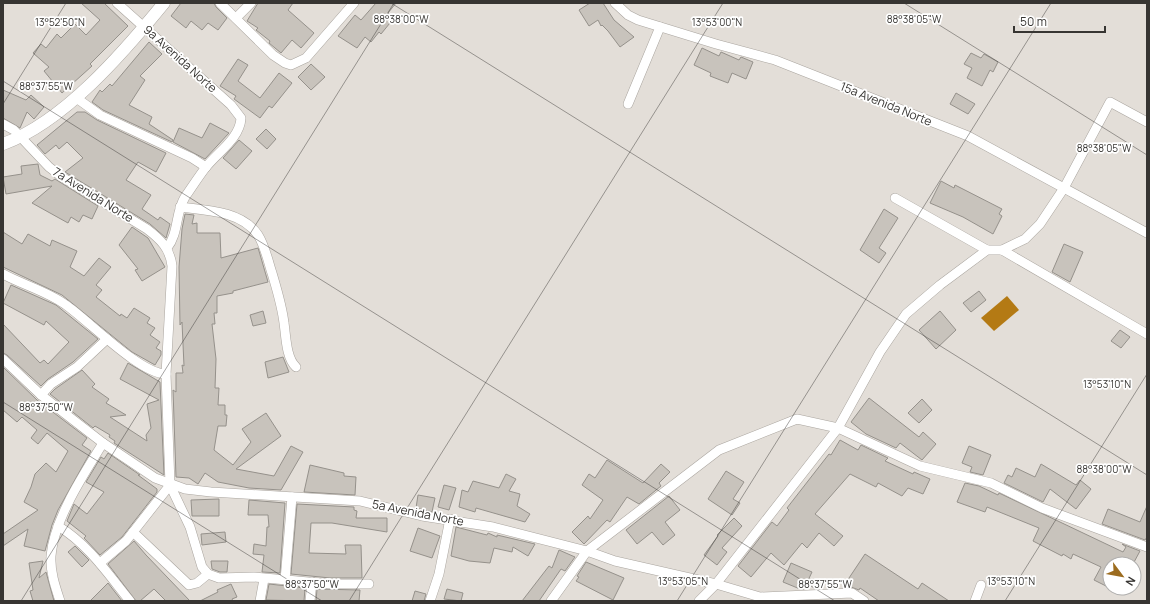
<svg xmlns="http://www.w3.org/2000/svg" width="1150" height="604" font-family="Manrope,sans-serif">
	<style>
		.water { fill: #b47a14 }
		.building { fill: #c8c3bc; stroke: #95918b }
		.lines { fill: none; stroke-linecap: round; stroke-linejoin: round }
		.minor-casing { stroke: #aaa59f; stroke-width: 10 }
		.tertiary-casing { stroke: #aaa59f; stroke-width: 13 }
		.minor { stroke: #fff; stroke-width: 9 }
		.tertiary { stroke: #fff; stroke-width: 12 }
		.ticks { fill: none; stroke: #373532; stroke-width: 1; stroke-opacity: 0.45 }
		.labels { text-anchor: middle; stroke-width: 3.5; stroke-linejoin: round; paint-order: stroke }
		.street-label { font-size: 12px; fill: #373532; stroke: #fff }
		.ticks-label { font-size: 10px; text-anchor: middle; fill: #373532; stroke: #fff; stroke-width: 3.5; stroke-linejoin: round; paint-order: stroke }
	</style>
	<rect width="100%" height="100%" fill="#e3ded8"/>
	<polygon class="water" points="1007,296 1019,310 994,331 981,318"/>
	<g class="building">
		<polygon points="81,3 104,3 128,26 90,64 92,66 62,93 44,71 49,67 33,53 41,44 46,48 57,34 61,38 75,24 86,35 100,20"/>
		<polygon points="181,3 214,3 216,7 227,18 218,30 208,23 202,30 191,21 186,28 171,16"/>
		<polygon points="258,3 293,3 288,10 314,33 301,48 292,40 281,53 269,43 270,41 256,30 258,28 247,21"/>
		<polygon points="376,3 396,3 388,13 394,18 381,34 379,32 371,42 365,37 357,48 338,36 355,15 361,20"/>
		<polygon points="590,3 603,3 614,20 634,37 620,47 608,31 602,25 601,26 598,20 589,26 579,10"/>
		<polygon points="149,42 162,54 140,76 145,80 129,105 152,117 149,124 173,140 172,142 103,110 92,102 100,90 102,92 110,84 112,86"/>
		<polygon points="702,48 719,56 721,52 739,60 741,57 753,62 746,79 732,73 728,83 710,76 711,73 694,65"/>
		<polygon points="971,53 981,58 984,54 998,62 993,72 990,70 982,86 967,78 972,68 964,64"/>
		<polygon points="238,59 248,65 238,81 260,98 279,73 292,83 272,108 269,106 260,118 234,99 236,96 220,86"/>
		<polygon points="311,64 325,77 311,90 298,77"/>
		<polygon points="3,90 26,100 31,95 44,107 34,119 27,112 20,128 3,118"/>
		<polygon points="956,93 975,104 968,114 950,104"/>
		<polygon points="77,112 85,112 97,120 166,153 156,172 138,162 126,180 151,195 142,209 158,220 160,217 170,224 166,238 150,224 65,172 83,158 67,142 59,149 56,145 45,154 37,145"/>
		<polygon points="210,123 229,133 205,159 173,142 179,128 202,138"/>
		<polygon points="266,129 276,139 267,149 256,139"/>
		<polygon points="239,140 252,151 236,169 223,158"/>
		<polygon points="38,164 40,175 52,181 55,179 98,206 92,219 83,215 79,222 71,217 68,223 32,203 52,186 6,194 3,177 22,174 21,166"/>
		<polygon points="941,181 954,188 955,185 1002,209 999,214 1002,216 993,234 963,217 930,203"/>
		<polygon points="884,209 898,218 879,248 886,253 879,263 860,250"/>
		<polygon points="185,214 194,215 192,224 197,223 197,233 220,233 221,258 258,248 259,251 268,282 233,291 233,293 217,296 217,313 214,313 215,324 212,324 216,359 215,388 219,388 218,405 225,405 225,415 227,415 226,426 218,426 214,450 233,465 251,442 242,429 266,413 281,436 236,469 274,476 291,446 303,452 281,490 249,488 218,482 205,473 198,484 189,478 176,477 173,390 176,392 176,373 183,373 182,365 184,366 182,322 180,325 179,267 182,229"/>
		<polygon points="132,227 148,238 165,267 142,281 135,270 138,269 119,245"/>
		<polygon points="3,232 22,244 28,234 50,246 52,240 77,251 70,267 84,276 99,258 111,267 96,285 102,290 96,297 120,316 121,314 127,318 134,308 150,318 147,323 155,328 150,335 160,342 156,348 161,351 161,355 155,365 132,352 62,295 3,267"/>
		<polygon points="1064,244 1083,252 1070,282 1052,272"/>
		<polygon points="11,285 56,305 98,339 73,362 48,379 41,386 7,355 3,353 3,324 40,363 44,360 48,364 69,342 46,321 44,325 3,303"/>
		<polygon points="979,291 986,300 971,312 963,303"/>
		<polygon points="263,311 266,323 253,326 250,315"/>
		<polygon points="940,311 956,330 936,349 919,330"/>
		<polygon points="1120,330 1130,337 1121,348 1111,341"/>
		<polygon points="283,357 289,372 268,378 265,362"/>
		<polygon points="128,363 160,382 164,475 114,443 115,441 109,437 110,435 95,426 93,428 50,394 55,389 82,370 95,384 92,387 109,399 106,403 126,415 110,417 147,441 146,435 151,428 147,404 159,400 120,379"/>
		<polygon points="3,367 37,400 87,438 82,445 91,451 58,510 52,525 45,551 24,546 28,529 3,546 3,534 38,510 24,502 31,487 35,474 46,463 56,472 68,451 47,433 38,444 31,438 37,430 22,417 17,422 3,410"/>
		<polygon points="869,398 919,437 923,432 936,444 922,460 900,443 896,448 866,434 851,422"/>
		<polygon points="922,399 932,410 919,423 908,413"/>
		<polygon points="840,440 858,450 861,445 888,458 885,461 913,474 914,472 930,479 923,494 908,488 902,496 878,483 876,487 850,474 815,514 843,536 834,546 819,533 807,548 802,543 784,565 771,553 751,577 738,566 772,522 777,526 789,510 787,508 829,454 831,455"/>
		<polygon points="969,446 991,455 983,475 970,472 972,467 962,463"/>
		<polygon points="108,453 140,475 138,475 157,489 157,492 122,537 100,555 84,538 86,536 67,521 74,504 87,514 104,492 86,482 101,457 104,459"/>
		<polygon points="607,460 643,483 661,464 670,472 659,483 661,486 639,504 627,497 610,522 607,520 584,544 572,532 588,516 590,519 603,500 582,485 589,474 595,478"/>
		<polygon points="1041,464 1076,485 1080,480 1091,489 1076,509 1050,489 1043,502 1004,483 1008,475 1012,477 1016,468 1035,477"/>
		<polygon points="310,465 344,473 344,476 356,477 355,495 304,492"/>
		<polygon points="726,471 744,482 733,499 740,503 732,515 708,499"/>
		<polygon points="506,474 516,479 509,491 520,494 517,506 530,514 525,522 476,508 475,512 459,507 462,490 468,492 473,481 499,488"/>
		<polygon points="965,483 979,486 998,495 999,493 1123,552 1126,547 1122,544 1140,551 1133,564 1110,564 1110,588 1094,580 1101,567 1073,554 1071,559 1063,554 1062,556 1033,541 1039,528 987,507 985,512 957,502"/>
		<polygon points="444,485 456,488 449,510 438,507"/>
		<polygon points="418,495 435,498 432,512 416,508"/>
		<polygon points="669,496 680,510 665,522 675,535 663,545 652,532 637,544 626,530"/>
		<polygon points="219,499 219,516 192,516 191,500"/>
		<polygon points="249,500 285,503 280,573 262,572 264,555 253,554 254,544 266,546 267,527 269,527 268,515 248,515"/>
		<polygon points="297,504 354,507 354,510 357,511 356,518 387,518 387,532 332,523 311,523 309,553 346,554 345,545 361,545 362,578 330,578 291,574"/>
		<polygon points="1147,506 1147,537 1145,540 1102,524 1108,509 1140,522"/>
		<polygon points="734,518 742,526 722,548 727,552 717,565 704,555 718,536 717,535"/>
		<polygon points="456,527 487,535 488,533 497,537 497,535 535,544 528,556 513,547 512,552 494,548 490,563 469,561 451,556"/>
		<polygon points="418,528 440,536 432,558 410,551"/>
		<polygon points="225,532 226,542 202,545 201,534"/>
		<polygon points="134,541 146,555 190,601 166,601 154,589 140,601 136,601 108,564"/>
		<polygon points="75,546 89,560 82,567 68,552"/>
		<polygon points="559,550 575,557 565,571 561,569 539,601 522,601 549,566 552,568"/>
		<polygon points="865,554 918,589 922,583 949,601 879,601 860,588 859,590 851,587 845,584"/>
		<polygon points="43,561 39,578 46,572 54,601 33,601 30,591 33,590 29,563"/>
		<polygon points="211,561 228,561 227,572 220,572 212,569"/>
		<polygon points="586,562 624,578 613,600 576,581 579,577 577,576"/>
		<polygon points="791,563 812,572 804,589 800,589 783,582"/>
		<polygon points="108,583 122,601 90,601"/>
		<polygon points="231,584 237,597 232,599 233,601 200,601 218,592 217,590"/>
		<polygon points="269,584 305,588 304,601 266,600"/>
		<polygon points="317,589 360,590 359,601 316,601"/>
		<polygon points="447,589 463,593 461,601 444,599"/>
		<polygon points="415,591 426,594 424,601 412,601"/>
	</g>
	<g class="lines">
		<defs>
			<g id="minor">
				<path d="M117 3 231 105 241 118C240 138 218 152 206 167 199 176 192 187 185 197 175 213 179 233 167 248"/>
				<polyline points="220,3 273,55 285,63 291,65 306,58 354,3"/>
				<polyline points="615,3 628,15 638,20 716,44 775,60 968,136 1147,233"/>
				<polyline points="236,18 251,3"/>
				<polyline points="75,97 100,115 192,158 206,167"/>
				<polyline points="628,104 660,27"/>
				<path d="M3 124 14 130 49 167 62 177 147 229C160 239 170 248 172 266L166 374 170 485 190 527 202 567 208 574 219 578 254 577 330 584H369"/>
				<polyline points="895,198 987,250"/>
				<path d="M180 207C206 210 242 211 258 235 265 246 268 261 272 273 277 290 282 306 284 323 286 336 286 358 296 367"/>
				<polyline points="1002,250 1147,334"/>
				<path d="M3 274C23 285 47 291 66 305 89 321 140 374 166 374"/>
				<polyline points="3,359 41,395 103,443 155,478 185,489 211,492 360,501 422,516 493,527 587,551 615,561 716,584 760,597 852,593 864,601"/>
				<polyline points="41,395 51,384 77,367 107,339"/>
				<path d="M58 526C88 544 108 574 130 601"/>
				<polyline points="133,532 189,585 197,583 208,574"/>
				<polyline points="100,563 126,541 170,485"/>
				<polyline points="285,580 292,497"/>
				<path d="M60 601C55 586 50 571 51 556 54 519 84 474 103 443"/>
				<polyline points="260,601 264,579"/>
				<polyline points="310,601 312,582"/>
				<polyline points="430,601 439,574 450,519"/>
				<polyline points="551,601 587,551 719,450 797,419 838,428 920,466 991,483 1042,508 1147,547"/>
				<polyline points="699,601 716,584 838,428 880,352 906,314 940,285 987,250 1002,250 1025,239 1040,224 1064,188 1110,102 1147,122"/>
				<polyline points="975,601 981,585"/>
			</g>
			<path id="tertiary" d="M3 144C64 122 124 52 164 3"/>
		</defs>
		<use href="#minor" class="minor-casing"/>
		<use href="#tertiary" class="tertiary-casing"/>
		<use href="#minor" class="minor"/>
		<use href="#tertiary" class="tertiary"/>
	</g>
	<path class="ticks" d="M391 3 1147 475M904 3 1147 155M3 81 835 601M3 104 66 3M3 402 322 601M21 601 394 3M349 601 723 3M677 601 1051 3M1005 601 1147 374"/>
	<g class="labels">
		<g class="street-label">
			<text transform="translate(180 59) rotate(42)" y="4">9a Avenida Norte</text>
			<text transform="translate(886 104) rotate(22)" y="4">15a Avenida Norte</text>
			<text transform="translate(93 195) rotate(32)" y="4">7a Avenida Norte</text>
			<text transform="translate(418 513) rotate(11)" y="4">5a Avenida Norte</text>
		</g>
	</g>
	<g class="ticks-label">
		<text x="401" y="23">88°38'00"W</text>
		<text x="914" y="23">88°38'05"W</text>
		<text x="60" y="26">13°52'50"N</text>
		<text x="717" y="26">13°53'00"N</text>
		<text x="46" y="90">88°37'55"W</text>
		<text x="1104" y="152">88°38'05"W</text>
		<text x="1107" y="388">13°53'10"N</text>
		<text x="46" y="411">88°37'50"W</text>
		<text x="1104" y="473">88°38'00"W</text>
		<text x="683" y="585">13°53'05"N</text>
		<text x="1011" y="585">13°53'10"N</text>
		<text x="312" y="588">88°37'50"W</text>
		<text x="825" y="588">88°37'55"W</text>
	</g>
	<rect width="1150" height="604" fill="none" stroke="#373532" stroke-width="8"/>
	<g transform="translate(1122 576) rotate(122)"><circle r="19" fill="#ffffff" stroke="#afaead"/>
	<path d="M0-3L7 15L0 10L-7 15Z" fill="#9c6c1f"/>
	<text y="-6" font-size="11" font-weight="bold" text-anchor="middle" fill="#373532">N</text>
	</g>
	<path d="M1014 26v6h91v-6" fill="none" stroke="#373532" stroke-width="2"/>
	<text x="1020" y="26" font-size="12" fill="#373532" stroke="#ffffff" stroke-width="3" paint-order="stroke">50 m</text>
</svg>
